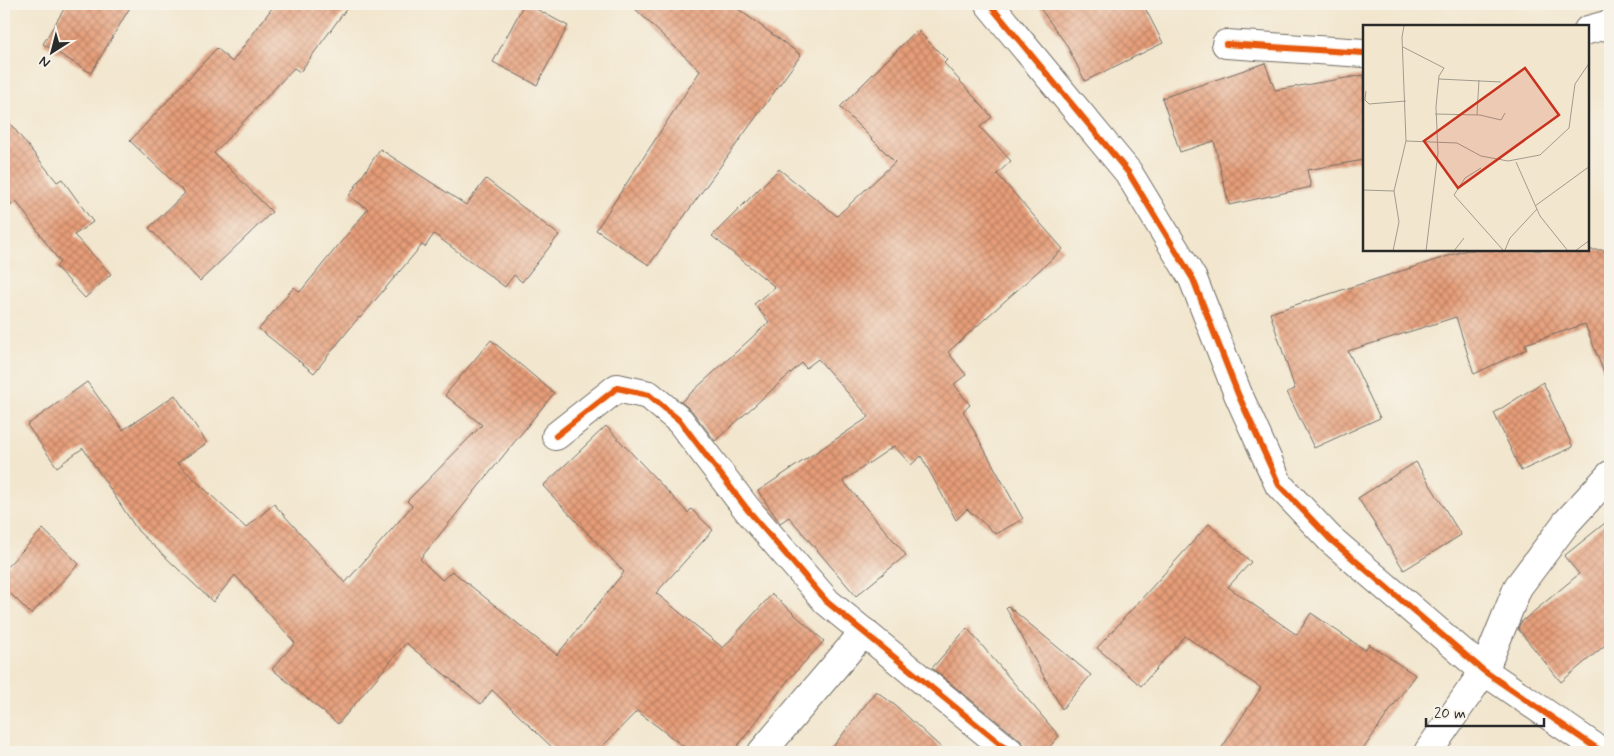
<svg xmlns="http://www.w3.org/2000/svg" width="1614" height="756" font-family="Mynerve,sans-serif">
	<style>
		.building { fill: url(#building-cross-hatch) }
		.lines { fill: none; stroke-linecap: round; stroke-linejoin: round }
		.minor-casing { stroke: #716c64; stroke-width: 30 }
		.minor { stroke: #fff; stroke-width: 28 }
		.cycleway-casing { stroke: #f7f3e8; stroke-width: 9 }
		.cycleway { stroke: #e8590c; stroke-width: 6 }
		.inset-road { fill: none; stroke: #a29b8d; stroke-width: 1 }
		.view { fill: #c8321e; fill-opacity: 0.15; stroke: #c8321e; stroke-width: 2.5 }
		.inset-edge { fill: none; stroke: #2b2b2b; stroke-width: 2.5 }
	</style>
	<defs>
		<pattern id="building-cross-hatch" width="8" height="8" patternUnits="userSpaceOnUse" patternTransform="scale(1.25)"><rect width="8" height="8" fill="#e69d78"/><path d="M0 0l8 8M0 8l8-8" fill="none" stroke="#bb8063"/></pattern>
	</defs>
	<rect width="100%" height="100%" fill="#f7f3e8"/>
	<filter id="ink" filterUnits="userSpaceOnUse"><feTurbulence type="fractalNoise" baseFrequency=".02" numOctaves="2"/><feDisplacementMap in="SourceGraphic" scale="10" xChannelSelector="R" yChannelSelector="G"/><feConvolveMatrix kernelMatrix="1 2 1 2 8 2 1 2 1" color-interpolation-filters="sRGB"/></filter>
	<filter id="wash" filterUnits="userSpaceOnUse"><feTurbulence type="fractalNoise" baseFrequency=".0096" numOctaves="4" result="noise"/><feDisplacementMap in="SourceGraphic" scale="20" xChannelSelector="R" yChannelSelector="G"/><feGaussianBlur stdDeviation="1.12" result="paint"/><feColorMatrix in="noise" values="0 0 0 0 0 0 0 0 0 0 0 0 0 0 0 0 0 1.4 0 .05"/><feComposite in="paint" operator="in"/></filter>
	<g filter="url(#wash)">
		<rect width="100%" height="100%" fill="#f2e6ce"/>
		<g id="blocks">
			<g class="building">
				<polygon points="67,4 132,4 91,73 43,44"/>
				<polygon points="275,4 350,4 300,72 294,68 214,153 272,212 200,281 149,228 185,193 130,141 217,48 232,62"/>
				<polygon points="524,4 527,4 568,26 537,85 493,62"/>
				<polygon points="630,4 731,4 801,55 649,265 596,230 700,71"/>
				<polygon points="1037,4 1143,4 1163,43 1085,81 1066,44"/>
				<polygon points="917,30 947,60 944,63 992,117 980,127 1011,161 997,174 1063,249 948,352 966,375 954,384 970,405 963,411 1023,519 996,534 967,509 956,520 921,456 911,465 894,446 843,481 906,555 856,596 789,517 780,523 758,491 869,417 818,359 806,368 802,363 715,441 692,411 681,402 769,322 754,304 775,287 712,236 779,169 837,216 895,162 840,107"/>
				<polygon points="1265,63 1275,90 1364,75 1364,160 1307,170 1311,187 1229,205 1214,141 1180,152 1162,98"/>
				<polygon points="4,116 57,182 62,179 93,222 74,235 111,274 85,298 56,267 60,262 16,201 4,211"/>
				<polygon points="380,149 466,205 486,179 559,235 522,282 514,275 505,287 434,234 425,247 422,245 360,318 359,317 314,373 259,329 294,287 300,292 368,209 349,196"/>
				<polygon points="1467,250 1610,250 1610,382 1608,383 1585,324 1525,344 1527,349 1474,374 1456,317 1348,351 1380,418 1314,448 1287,392 1295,389 1270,313"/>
				<polygon points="491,340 554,393 420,559 442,580 452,571 557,655 624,572 543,486 606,426 688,513 691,509 713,530 656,593 723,648 772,594 824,641 788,680 733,752 691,752 637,711 597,752 557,752 492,690 481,704 406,643 338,724 272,669 295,643 235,575 213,602 138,531 83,448 57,467 27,425 87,382 123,430 175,395 207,443 177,463 246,528 274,504 345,583 412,506 407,501 482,425 445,395"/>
				<polygon points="1543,382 1573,447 1521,471 1494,413"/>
				<polygon points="1416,462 1461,535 1404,570 1358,498"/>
				<polygon points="1610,519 1610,641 1561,682 1518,629 1520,623 1579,574 1564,556"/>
				<polygon points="1209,524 1251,562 1228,587 1297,635 1311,613 1365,650 1369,644 1415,675 1361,752 1219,752 1261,688 1185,636 1141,686 1097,648"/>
				<polygon points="43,529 79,564 31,614 4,587 4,570"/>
				<polygon points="1008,606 1091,675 1062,709 1006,608"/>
				<polygon points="967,628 1059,736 1045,752 1031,752 1020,740 932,668"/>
				<polygon points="876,691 896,706 946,752 829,752"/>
			</g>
		</g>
	</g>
	<g filter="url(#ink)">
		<use href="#blocks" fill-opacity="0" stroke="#716c64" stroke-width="1"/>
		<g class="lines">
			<defs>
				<g id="minor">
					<polyline points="989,4 1128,172 1193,279 1238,394 1279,485 1330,539 1484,671 1602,752"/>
					<polyline points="1588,30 1610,24"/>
					<polyline points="1226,44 1364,53"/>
					<polyline points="556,436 617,388 649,395 680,421 747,509 827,602 1010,752"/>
					<polyline points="762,752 864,632"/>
					<polyline points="1428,752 1484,671 1518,587 1566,523 1610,475"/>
				</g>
			</defs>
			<use href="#minor" class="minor-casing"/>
			<use href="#minor" class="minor"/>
			<defs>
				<g id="cycleway">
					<polyline points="989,4 1128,172 1193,279 1238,394 1279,485 1330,539 1484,671 1602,752"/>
					<polyline points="1226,44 1364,53"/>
					<polyline points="556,436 617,388 649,395 680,421 747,509 827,602 1010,752"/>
				</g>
			</defs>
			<use href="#cycleway" class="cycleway-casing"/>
			<use href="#cycleway" class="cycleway"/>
		</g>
	</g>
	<g transform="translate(1363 25)">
		<rect width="226" height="226" fill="#f2e6ce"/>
		<path class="inset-road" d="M40 22 81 43 76 51 73 82 75 128 63 226M76 54 138 57M3 66 2 75 6 79 43 76M72 89 117 90 138 95 142 88M114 90 116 55M43 116 94 118 118 131 145 136 177 130 206 103 212 59 227 37M153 137 177 191 205 226M118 143 102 153 91 170 140 225M0 165 31 166M172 181 227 141M142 225 147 213 174 184M30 226 36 197 31 166 43 116 39 12 41 1M91 226 101 213M212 226 227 215"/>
		<path class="view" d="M162 43 196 90 95 163 61 116Z"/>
		<rect width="226" height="226" class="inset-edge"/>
	</g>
	<rect width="1614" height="756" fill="none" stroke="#f7f3e8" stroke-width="20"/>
	<g transform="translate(52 52) rotate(216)" stroke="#f7f3e8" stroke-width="4" paint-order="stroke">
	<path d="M0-4L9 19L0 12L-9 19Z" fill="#2b2b2b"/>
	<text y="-8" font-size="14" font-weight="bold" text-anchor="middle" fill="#2b2b2b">N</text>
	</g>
	<path d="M1426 718v8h118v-8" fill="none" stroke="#2b2b2b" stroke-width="2.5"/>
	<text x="1434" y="718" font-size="15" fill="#2b2b2b" stroke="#f7f3e8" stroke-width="4" paint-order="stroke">20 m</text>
</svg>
